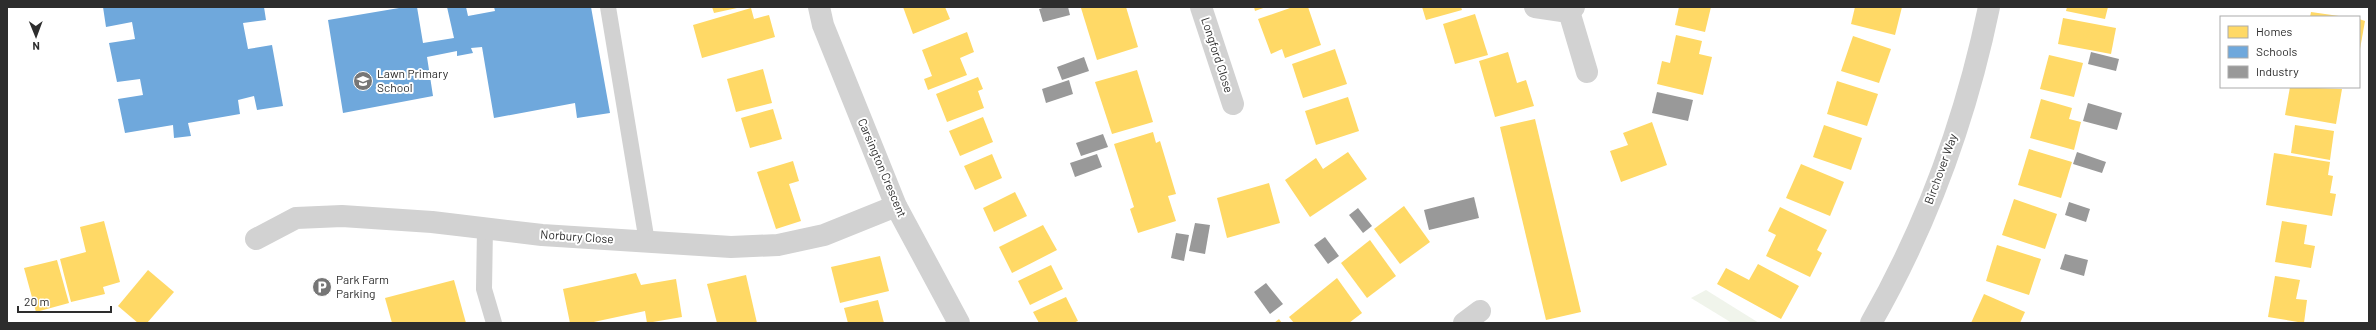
<svg xmlns="http://www.w3.org/2000/svg" width="2376" height="330" font-family="Barlow,sans-serif">
	<style>
		.green { fill: #f0f4eb }
		.homes { fill: #ffd966 }
		.schools { fill: #6fa8dc }
		.industry { fill: #999 }
		.lines { fill: none; stroke-linecap: round; stroke-linejoin: round }
		.service { stroke: #d2d2d2; stroke-width: 16 }
		.minor { stroke: #d2d2d2; stroke-width: 22 }
		.tertiary { stroke: #d2d2d2; stroke-width: 22 }
		.labels { text-anchor: middle; stroke-width: 4; stroke-linejoin: round; paint-order: stroke }
		.street-label { font-size: 12px; fill: #2d2d2d; stroke: #fff }
		.poi-label { font-size: 12px; fill: #2d2d2d; stroke: #fff; text-anchor: start }
	</style>
	<rect width="100%" height="100%" fill="#fff"/>
	<polygon class="green" points="1706,290 1759,323 1732,323 1691,298"/>
	<g class="homes">
		<polygon points="712,7 737,7 737,8 714,13"/>
		<polygon points="903,7 945,7 950,19 913,34"/>
		<polygon points="1126,7 1138,47 1097,60 1081,8"/>
		<polygon points="1254,7 1266,7 1255,11"/>
		<polygon points="1293,7 1308,7 1321,45 1285,58 1282,49 1271,54 1258,19"/>
		<polygon points="1422,7 1461,7 1462,10 1426,20"/>
		<polygon points="1679,7 1711,7 1705,32 1675,25"/>
		<polygon points="1855,7 1902,7 1895,35 1851,24"/>
		<polygon points="2067,7 2108,7 2105,19 2066,11"/>
		<polygon points="751,8 754,19 769,15 775,37 702,58 693,25"/>
		<polygon points="2311,12 2339,16 2339,17 2310,17"/>
		<polygon points="1475,14 1488,55 1455,64 1443,24"/>
		<polygon points="2063,18 2116,28 2111,54 2058,44"/>
		<polygon points="2359,19 2365,21 2360,49 2359,49"/>
		<polygon points="967,32 974,52 960,58 967,75 928,90 924,79 932,76 922,50"/>
		<polygon points="1676,35 1702,41 1699,54 1712,57 1703,95 1657,84 1662,61 1670,63"/>
		<polygon points="1853,36 1891,49 1879,83 1841,71"/>
		<polygon points="1335,49 1347,84 1303,98 1292,64"/>
		<polygon points="1508,52 1517,83 1526,80 1534,106 1495,117 1479,61"/>
		<polygon points="2049,55 2083,63 2074,97 2040,89"/>
		<polygon points="763,69 772,103 736,112 727,79"/>
		<polygon points="1137,70 1153,122 1112,134 1095,82"/>
		<polygon points="978,77 983,89 978,91 984,108 947,122 936,94"/>
		<polygon points="1837,81 1878,94 1867,126 1827,114"/>
		<polygon points="2290,87 2342,89 2336,124 2285,115"/>
		<polygon points="1348,97 1359,131 1316,145 1305,111"/>
		<polygon points="2041,99 2072,108 2069,119 2081,122 2074,150 2030,138"/>
		<polygon points="773,109 782,139 750,148 741,118"/>
		<polygon points="983,117 993,142 960,156 949,131"/>
		<polygon points="1535,119 1581,312 1546,320 1500,127"/>
		<polygon points="1652,122 1667,165 1621,182 1610,151 1628,145 1623,133"/>
		<polygon points="1824,125 1862,138 1851,170 1813,157"/>
		<polygon points="2295,125 2334,131 2330,160 2291,153"/>
		<polygon points="1153,132 1156,143 1160,141 1176,194 1168,196 1176,221 1138,233 1130,209 1134,207 1114,144"/>
		<polygon points="2029,149 2072,162 2061,198 2018,185"/>
		<polygon points="1348,152 1367,179 1310,217 1285,180 1316,158 1323,169"/>
		<polygon points="2274,153 2330,162 2328,175 2333,176 2330,193 2336,194 2332,216 2266,205"/>
		<polygon points="992,154 1002,178 975,190 964,166"/>
		<polygon points="793,161 799,181 789,184 801,221 776,229 757,172"/>
		<polygon points="1801,164 1844,182 1830,216 1786,198"/>
		<polygon points="1269,183 1280,223 1227,238 1217,198"/>
		<polygon points="1015,192 1027,216 994,232 983,208"/>
		<polygon points="2014,199 2057,214 2045,249 2002,235"/>
		<polygon points="1404,206 1430,242 1400,264 1374,229"/>
		<polygon points="1780,207 1827,230 1817,250 1822,253 1810,277 1766,256 1776,235 1768,231"/>
		<polygon points="104,221 120,282 103,287 105,294 71,302 60,259 86,252 80,227"/>
		<polygon points="2282,221 2307,225 2304,244 2315,246 2311,268 2275,262"/>
		<polygon points="1043,225 1057,250 1012,273 999,247"/>
		<polygon points="1370,240 1396,276 1367,298 1341,263"/>
		<polygon points="1997,245 2041,259 2029,295 1986,281"/>
		<polygon points="880,256 889,291 840,303 831,267"/>
		<polygon points="57,260 69,303 36,312 24,268"/>
		<polygon points="1758,264 1799,286 1781,319 1717,284 1726,268 1749,280"/>
		<polygon points="1051,265 1063,289 1030,305 1018,281"/>
		<polygon points="148,270 174,292 147,323 138,323 118,306"/>
		<polygon points="636,273 641,285 676,279 682,317 647,323 645,311 589,323 570,323 563,289"/>
		<polygon points="746,275 757,323 717,323 707,284"/>
		<polygon points="2275,276 2300,280 2296,299 2307,300 2304,323 2268,317"/>
		<polygon points="1337,278 1362,313 1349,323 1294,323 1289,317"/>
		<polygon points="454,280 466,323 392,323 385,298"/>
		<polygon points="1984,294 2025,312 2020,323 1971,323"/>
		<polygon points="1066,297 1078,321 1073,323 1039,323 1033,312"/>
		<polygon points="878,300 884,323 848,323 844,308"/>
		<polygon points="1279,319 1282,323 1274,323"/>
	</g>
	<g class="schools">
		<polygon points="103,7 264,7 266,20 243,23 248,49 272,45 283,106 257,110 254,96 238,100 240,114 188,123 191,136 174,138 173,125 125,133 118,99 143,95 140,79 117,82 109,43 135,39 132,22 106,27"/>
		<polygon points="405,7 417,7 423,43 454,38 447,7 466,7 468,16 495,11 494,7 591,7 610,113 577,118 575,103 494,118 482,47 471,48 473,53 457,56 457,51 427,57 433,96 343,113 328,20"/>
	</g>
	<g class="industry">
		<polygon points="1046,7 1068,7 1070,15 1043,22 1039,9"/>
		<polygon points="2091,52 2119,59 2116,71 2088,64"/>
		<polygon points="1084,57 1089,71 1062,80 1057,67"/>
		<polygon points="1069,80 1073,94 1046,103 1042,89"/>
		<polygon points="1657,92 1693,100 1688,121 1652,113"/>
		<polygon points="2088,103 2122,113 2117,130 2083,121"/>
		<polygon points="1103,134 1108,147 1081,156 1076,143"/>
		<polygon points="2077,152 2106,162 2102,173 2073,164"/>
		<polygon points="1097,154 1102,167 1075,177 1070,163"/>
		<polygon points="1474,197 1479,218 1429,230 1424,210"/>
		<polygon points="2069,202 2090,209 2086,222 2065,215"/>
		<polygon points="1358,208 1372,226 1363,233 1349,215"/>
		<polygon points="1195,223 1210,225 1205,254 1189,251"/>
		<polygon points="1176,233 1189,235 1184,261 1171,258"/>
		<polygon points="1325,237 1339,256 1328,264 1314,245"/>
		<polygon points="2065,254 2088,260 2084,276 2060,269"/>
		<polygon points="1266,283 1283,304 1270,314 1254,292"/>
	</g>
	<g class="lines">
		<g class="service">
			<polyline points="608,7 647,242"/>
			<polyline points="485,228 484,289 494,323"/>
		</g>
		<g class="minor">
			<polyline points="819,7 823,25 896,206 959,323"/>
			<polyline points="1201,7 1233,104"/>
			<polyline points="1535,7 1562,11 1574,7"/>
			<polyline points="1568,8 1587,72"/>
			<polyline points="256,239 296,218 342,216 432,222 542,235 731,247 778,245 824,235 896,206"/>
			<polyline points="1464,323 1480,311"/>
		</g>
		<path class="tertiary" d="M1871 323C1927 225 1966 118 1989 7"/>
	</g>
	<defs>
		<symbol id="school-disc" viewBox="-11 -11 22 22"><circle r="9.5" fill="#767676" stroke="#fff"/><path d="M0-5L7-2L0 1L-7-2ZM-4 1L0 2.5L4 1V4Q0 6-4 4Z" fill="#fff"/></symbol>
		<symbol id="parking-disc" viewBox="-11 -11 22 22"><circle r="9.5" fill="#767676" stroke="#fff"/><path d="M-3.5-5.5H1a3.5 3.5 0 0 1 0 7H-1V5.5H-3.5ZM-1-3.4V-.6H.8a1.4 1.4 0 0 0 0-2.8Z" fill="#fff"/></symbol>
	</defs>
	<g fill-rule="evenodd">
		<use href="#school-disc" x="352" y="70" width="22" height="22"/>
		<use href="#parking-disc" x="311" y="276" width="22" height="22"/>
	</g>
	<g class="labels">
		<g class="street-label">
			<text transform="translate(1217 55) rotate(72)" y="4">Longford Close</text>
			<text transform="translate(882 168) rotate(67)" y="4">Carsington Crescent</text>
			<text transform="translate(1941 169) rotate(-70)" y="4">Birchover Way</text>
			<text transform="translate(577 237) rotate(4)" y="4">Norbury Close</text>
		</g>
		<g class="poi-label">
			<text x="377" y="78">Lawn Primary<tspan x="377" dy="14">School</tspan></text>
			<text x="336" y="284">Park Farm<tspan x="336" dy="14">Parking</tspan></text>
		</g>
	</g>
	<rect width="2376" height="330" fill="none" stroke="#2d2d2d" stroke-width="16"/>
	<rect x="2220" y="16" width="140" height="72" fill="#ffffff" stroke="#ababab"/>
	<rect x="2228" y="26" width="20" height="12" fill="#ffd966" stroke="#ababab"/>
	<text x="2256" y="36" font-size="12" fill="#2d2d2d">Homes</text>
	<rect x="2228" y="46" width="20" height="12" fill="#6fa8dc" stroke="#ababab"/>
	<text x="2256" y="56" font-size="12" fill="#2d2d2d">Schools</text>
	<rect x="2228" y="66" width="20" height="12" fill="#999999" stroke="#ababab"/>
	<text x="2256" y="76" font-size="12" fill="#2d2d2d">Industry</text>
	<g transform="translate(36 36) rotate(179)" stroke="#ffffff" stroke-width="3" paint-order="stroke">
	<path d="M0-3L7 15L0 10L-7 15Z" fill="#2d2d2d"/>
	<text y="-6" font-size="11" font-weight="bold" text-anchor="middle" fill="#2d2d2d">N</text>
	</g>
	<path d="M18 306v6h93v-6" fill="none" stroke="#2d2d2d" stroke-width="2"/>
	<text x="24" y="306" font-size="12" fill="#2d2d2d" stroke="#ffffff" stroke-width="3" paint-order="stroke">20 m</text>
</svg>
